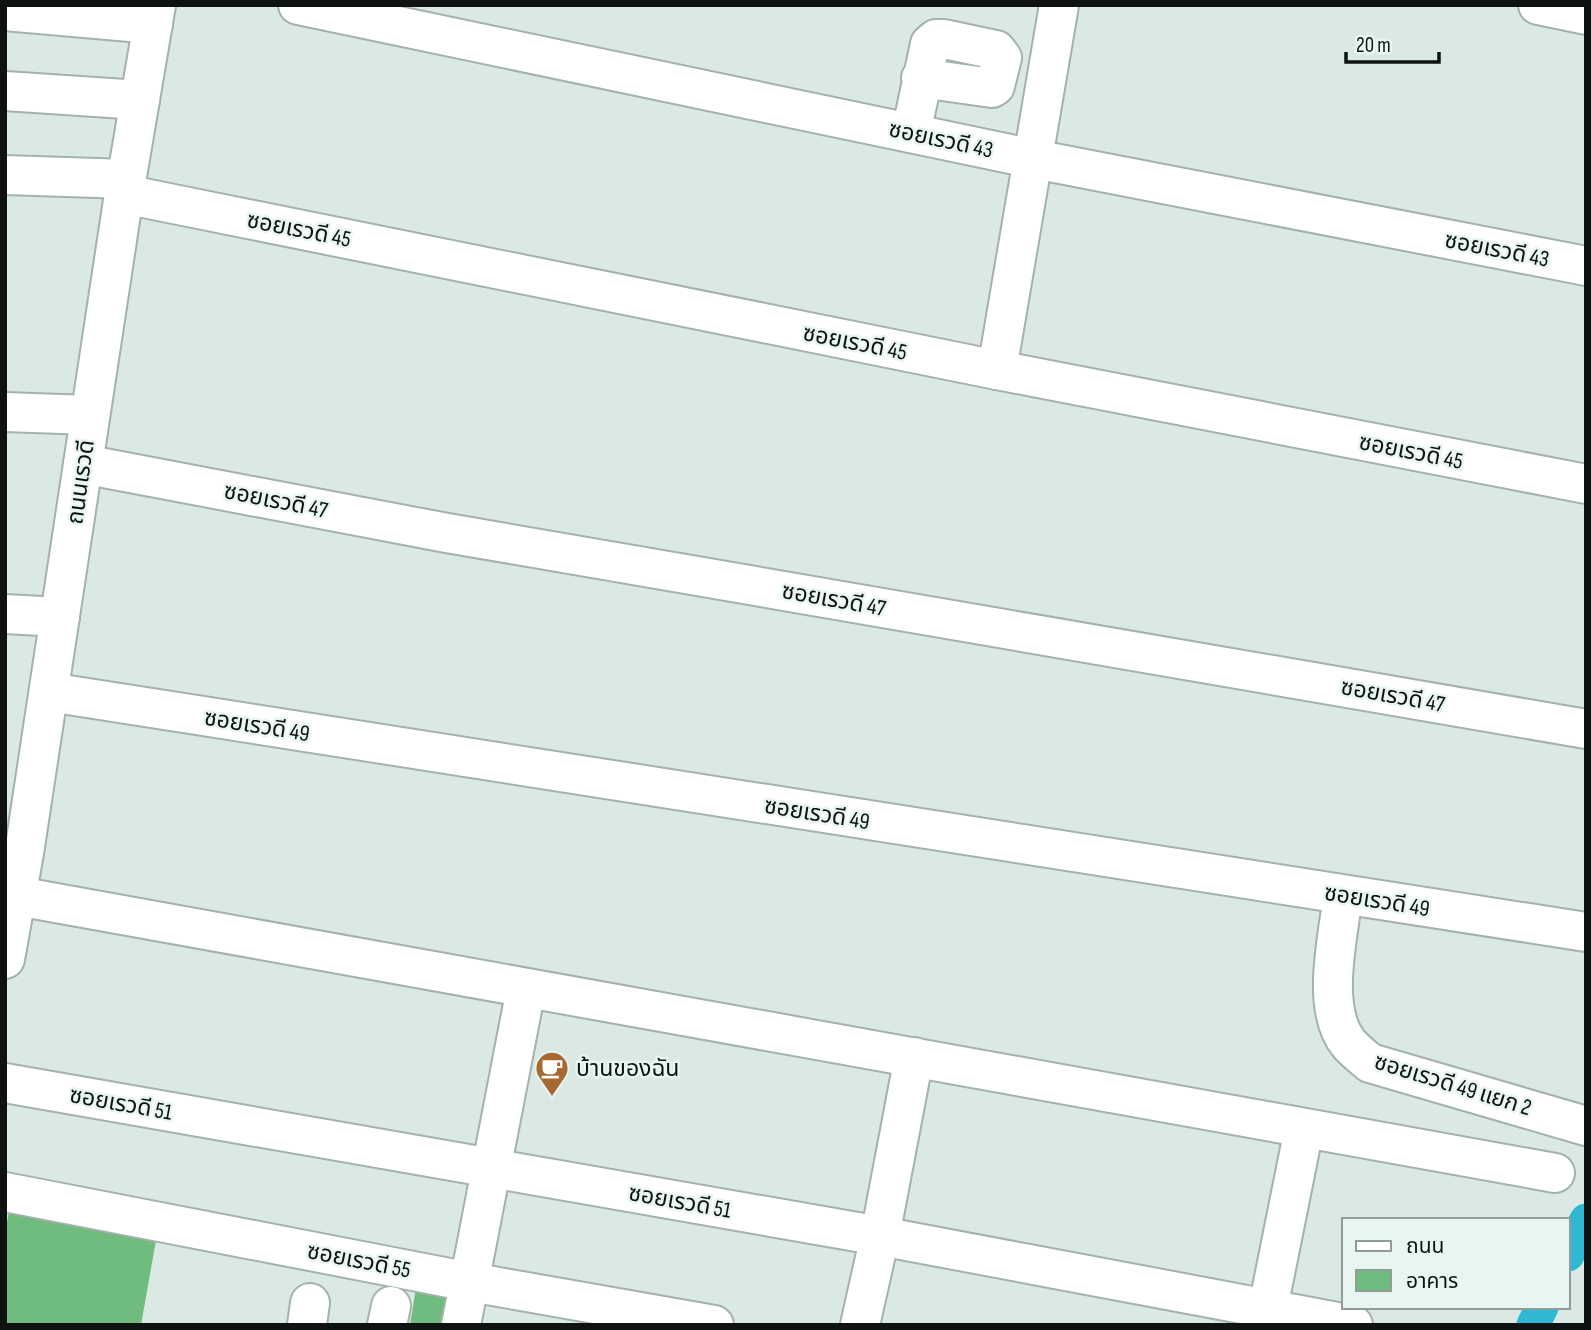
<svg xmlns="http://www.w3.org/2000/svg" width="1591" height="1330" font-family="'Sofia Sans Condensed','Noto Sans Thai',sans-serif">
	<style>
		.lines { fill: none; stroke-linecap: round; stroke-linejoin: round }
		.canal { stroke: #2eb8d4; stroke-width: 33 }
		.building { fill: #70bc7e }
		.minor-casing { stroke: #a4b2ac; stroke-width: 42 }
		.minor { stroke: #fff; stroke-width: 38 }
		.labels { text-anchor: middle; stroke-width: 5; stroke-linejoin: round; paint-order: stroke }
		.street-label { font-size: 23px; fill: #0e1311; stroke: #e8f6f1 }
		.poi-label { font-size: 23px; fill: #0e1311; stroke: #e8f6f1; text-anchor: start }
	</style>
	<rect width="100%" height="100%" fill="#dae9e3"/>
	<g class="lines">
		<g class="canal">
			<polyline points="1568,1255 1586,1220"/>
			<polyline points="1533,1325 1542,1307"/>
		</g>
	</g>
	<g class="building">
		<polygon points="10,1205 158,1229 141,1325 5,1325 5,1234"/>
		<polygon points="417,1281 463,1286 452,1325 410,1325"/>
	</g>
	<g class="lines">
		<defs>
			<g id="minor">
				<polyline points="298,5 1034,159 1586,266"/>
				<polyline points="1538,5 1586,15"/>
				<polyline points="5,11 153,24"/>
				<polyline points="5,91 140,100"/>
				<polyline points="911,133 930,44 936,39 944,39 996,50 1002,58 995,86 992,88 921,78"/>
				<polyline points="5,175 127,179"/>
				<polyline points="124,194 997,370 1586,484"/>
				<polyline points="997,370 1059,5"/>
				<polyline points="5,412 90,415"/>
				<polyline points="83,464 447,533 1586,729"/>
				<polyline points="5,614 60,617"/>
				<polyline points="49,692 1586,932"/>
				<path d="M1343 895C1338 938 1320 1009 1349 1044 1355 1051 1363 1057 1370 1063L1586 1126"/>
				<polyline points="17,896 1555,1173"/>
				<polyline points="5,959 24,853 124,194 156,5"/>
				<polyline points="5,1083 880,1236 1353,1325"/>
				<polyline points="5,1192 470,1282 714,1325"/>
				<polyline points="1268,1308 1304,1129"/>
				<polyline points="307,1325 310,1303"/>
				<polyline points="387,1325 391,1306"/>
				<polyline points="461,1325 526,989"/>
				<polyline points="860,1325 880,1236 914,1057"/>
			</g>
		</defs>
		<use href="#minor" class="minor-casing"/>
		<use href="#minor" class="minor"/>
	</g>
	<defs>
		<symbol id="cafe-pin" viewBox="-11 -11 22 30"><path d="M0 17L-7.5 6A9.5 9.5 0 1 1 7.5 6Z" fill="#a86930" stroke="#e8f6f1"/><path d="M-5.5-4.5H6V0H3Q3 3.5 0 3.5H-2.5Q-5.5 3.5-5.5 0ZM3-3.2v2h1.7v-2ZM-6 4.5H4V6H-6Z" fill="#fff"/></symbol>
	</defs>
	<g fill-rule="evenodd">
		<use href="#cafe-pin" x="533" y="1049" width="38" height="52"/>
	</g>
	<g class="labels">
		<g class="street-label">
			<text transform="translate(941 139) rotate(12)" y="8">ซอยเรวดี 43</text>
			<text transform="translate(299 229) rotate(11)" y="8">ซอยเรวดี 45</text>
			<text transform="translate(1497 249) rotate(11)" y="8">ซอยเรวดี 43</text>
			<text transform="translate(855 342) rotate(11)" y="8">ซอยเรวดี 45</text>
			<text transform="translate(1411 451) rotate(11)" y="8">ซอยเรวดี 45</text>
			<text transform="translate(80 482) rotate(-82)" y="8">ถนนเรวดี</text>
			<text transform="translate(276 500) rotate(11)" y="8">ซอยเรวดี 47</text>
			<text transform="translate(834 599) rotate(10)" y="8">ซอยเรวดี 47</text>
			<text transform="translate(1393 695) rotate(10)" y="8">ซอยเรวดี 47</text>
			<text transform="translate(257 725) rotate(9)" y="8">ซอยเรวดี 49</text>
			<text transform="translate(817 813) rotate(9)" y="8">ซอยเรวดี 49</text>
			<text transform="translate(1377 900) rotate(9)" y="8">ซอยเรวดี 49</text>
			<text transform="translate(1453 1084) rotate(17)" y="8">ซอยเรวดี 49 แยก 2</text>
			<text transform="translate(121 1103) rotate(10)" y="8">ซอยเรวดี 51</text>
			<text transform="translate(680 1201) rotate(10)" y="8">ซอยเรวดี 51</text>
			<text transform="translate(359 1260) rotate(11)" y="8">ซอยเรวดี 55</text>
		</g>
		<g class="poi-label">
			<text x="576" y="1076">บ้านของฉัน</text>
		</g>
	</g>
	<rect width="1591" height="1330" fill="none" stroke="#0e1311" stroke-width="14"/>
	<rect x="1342" y="1218" width="228" height="91" fill="#e8f6f1" stroke="#919b97" stroke-width="2"/>
	<rect x="1356" y="1241" width="35" height="10" fill="#ffffff" stroke="#919b97" stroke-width="2"/>
	<text x="1406" y="1253" font-size="21" fill="#0e1311">ถนน</text>
	<rect x="1356" y="1270" width="35" height="21" fill="#70bc7e" stroke="#919b97" stroke-width="2"/>
	<text x="1406" y="1288" font-size="21" fill="#0e1311">อาคาร</text>
	<path d="M1346 52v10h93v-10" fill="none" stroke="#0e1311" stroke-width="3.5"/>
	<text x="1356" y="52" font-size="21" fill="#0e1311" stroke="#e8f6f1" stroke-width="5" paint-order="stroke">20 m</text>
</svg>
